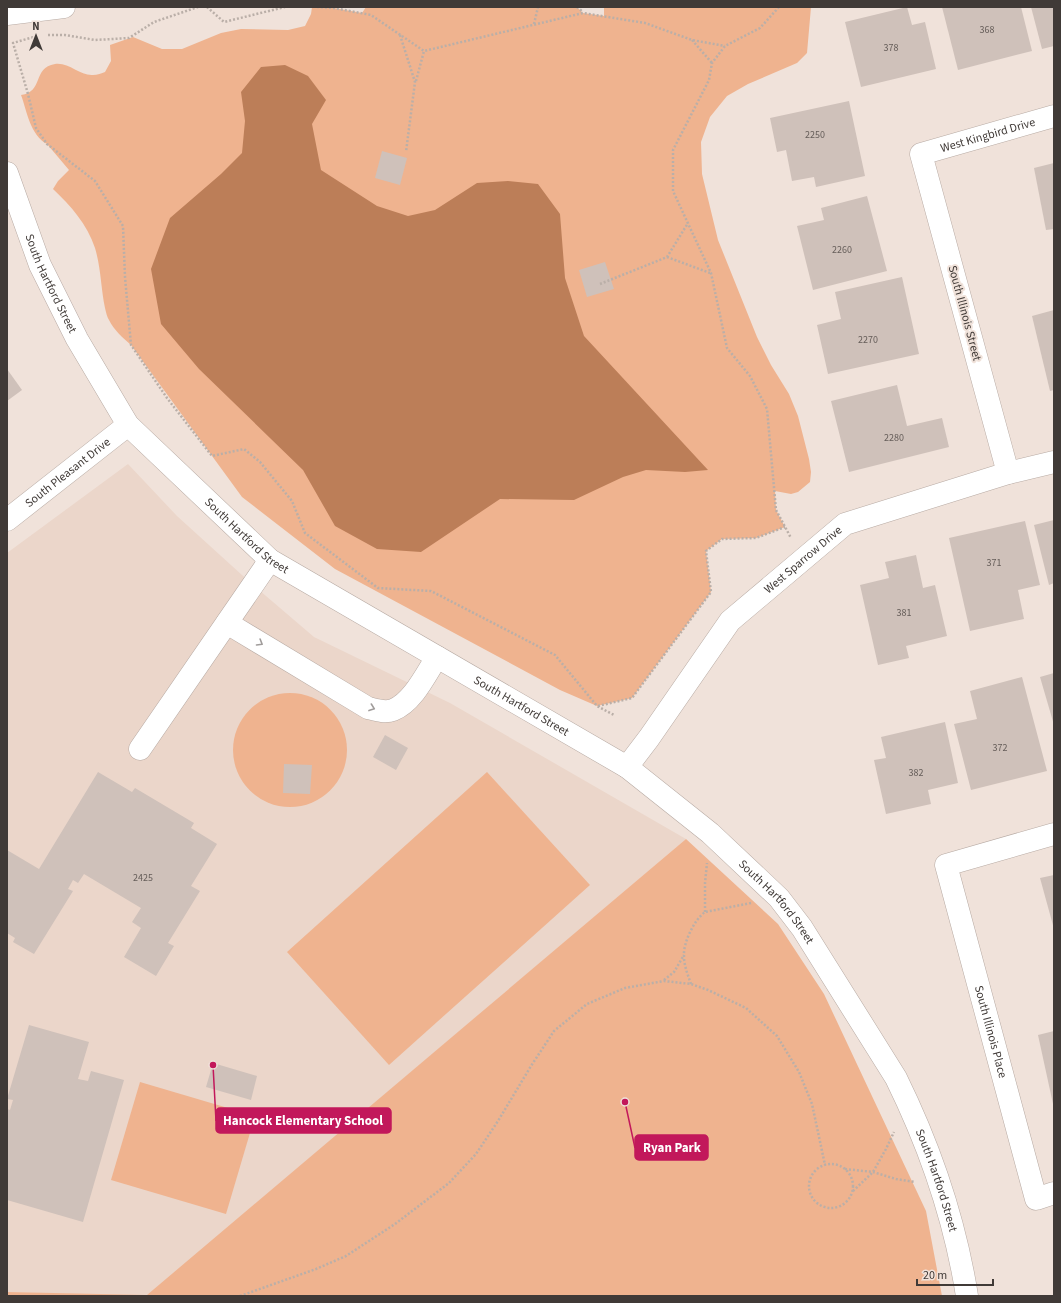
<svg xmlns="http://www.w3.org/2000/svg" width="1061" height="1303" font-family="'Source Sans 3',sans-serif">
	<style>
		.built { fill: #ebd6ca }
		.green { fill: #efb38f }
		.water { fill: #bc7e58 }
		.building { fill: #cfc1ba }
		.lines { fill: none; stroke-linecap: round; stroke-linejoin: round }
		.minor-casing { stroke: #b7aaa3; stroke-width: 23 }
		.path { stroke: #baafa8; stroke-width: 2.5; stroke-dasharray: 2 2; stroke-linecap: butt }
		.minor { stroke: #fff; stroke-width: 22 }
		.oneway { stroke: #a09c9b }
		.labels { text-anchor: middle; stroke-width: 4; stroke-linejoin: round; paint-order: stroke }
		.number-label { font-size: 10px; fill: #645c58 }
		.street-label { font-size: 12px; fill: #403a37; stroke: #f0e2da }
		.leader { fill: none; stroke: #c2185b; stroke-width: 1.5 }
		.callout-dot { fill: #c2185b; stroke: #f0e2da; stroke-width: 1.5 }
		.callout { fill: #c2185b; stroke: #c2185b; stroke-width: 1.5 }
		.callout-label { font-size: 13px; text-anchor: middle; font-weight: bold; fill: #fff }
	</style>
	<rect width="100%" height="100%" fill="#f0e2da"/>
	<polygon class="built" points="128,464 177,516 253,585 314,637 450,703 686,839 147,1296 7,1292 7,553"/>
	<g class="green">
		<path d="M312 7 334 8 362 13 366 7H577L583 13 604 16V7H811L807 53 797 63 748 84 727 96 710 117 701 142 702 174 718 240 757 337 771 365 789 394 798 416 809 459 811 472 810 482 798 492 791 494 775 491 776 510 785 527 756 538 722 539 706 551 711 592 632 698 597 706 560 690 335 569 242 497 131 345C123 338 114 330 109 320 107 317 106 312 105 308 101 289 101 268 95 248 87 224 71 206 53 189L58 181 69 170 47 144C30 135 27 111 21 95 44 92 32 68 55 64 69 62 80 76 93 75 97 75 102 73 105 72L111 61 110 45 133 37 162 49H182L221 33 241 29 288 30 305 26 311 14Z"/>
		<circle cx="290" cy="750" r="57"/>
		<polygon points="487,772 590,885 389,1065 287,952"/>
		<polygon points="686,839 778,924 824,994 926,1211 942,1296 7,1296 7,1292 147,1295"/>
		<polygon points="140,1082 255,1116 226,1214 111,1180"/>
	</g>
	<polygon class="water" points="285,65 308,76 326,100 312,124 321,170 377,206 408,216 435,210 477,183 508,181 538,184 560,214 565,278 584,336 708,470 685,472 646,470 623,477 574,500 500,499 421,552 377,549 335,526 303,470 199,369 161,324 151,269 170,218 221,174 242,153 245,121 241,92 261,67"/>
	<g class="building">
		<polygon points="907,7 912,25 925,22 936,69 861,87 845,22"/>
		<polygon points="942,7 1021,7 1032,51 958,70"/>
		<polygon points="1031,7 1054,7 1054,46 1042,49"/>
		<polygon points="849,101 865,176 816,187 814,177 792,181 786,150 777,152 770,118"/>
		<polygon points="382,151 407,158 400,185 375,178"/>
		<polygon points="1054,163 1054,229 1046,230 1034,168"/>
		<polygon points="867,196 887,271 813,290 797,226 824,220 821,208"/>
		<polygon points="605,262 614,289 587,297 579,270"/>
		<polygon points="902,277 919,354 828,374 817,325 841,319 835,292"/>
		<polygon points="1054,310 1054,390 1050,391 1032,316"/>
		<polygon points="7,369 22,390 7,401"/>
		<polygon points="897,385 907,426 942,418 949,447 849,472 831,401"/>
		<polygon points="1054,520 1054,583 1049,585 1034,525"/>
		<polygon points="1025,521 1040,585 1018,590 1024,619 970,631 949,538"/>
		<polygon points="916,555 923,588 935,585 947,636 906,646 909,658 878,665 860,585 889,578 885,562"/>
		<polygon points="1054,673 1054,725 1040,677"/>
		<polygon points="1022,677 1047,771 971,790 954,724 977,719 970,691"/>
		<polygon points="945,722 958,783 928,790 931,804 886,814 874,760 886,758 881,737"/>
		<polygon points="385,735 408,748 396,770 373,757"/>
		<polygon points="284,764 312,765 310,794 283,793"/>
		<polygon points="98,772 132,792 135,788 194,823 191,828 217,844 191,886 200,891 168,943 174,946 156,976 124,957 141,928 132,922 141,908 84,874 78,883 73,880 68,889 73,891 34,954 13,942 15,938 7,933 7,850 39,869"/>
		<polygon points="1054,875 1054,929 1040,878"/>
		<polygon points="29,1025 89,1042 78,1079 88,1081 91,1071 124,1080 83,1222 7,1200 7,1109 10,1110 13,1100 7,1099"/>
		<polygon points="1054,1031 1054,1104 1053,1104 1038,1035"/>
		<polygon points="213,1063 257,1076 251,1100 206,1087"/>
	</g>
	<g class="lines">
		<defs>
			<g id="minor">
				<polyline points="7,14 64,7"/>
				<path id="s1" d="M7 173 40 265 77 339 128 425 270 560 627 767 710 833 779 898 802 928 896 1078C930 1147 955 1220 967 1296"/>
				<path id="s2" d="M1008 473 921 154 1054 116"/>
				<path id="s3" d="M7 520 128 425"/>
				<path d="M227 623 368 708C376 710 385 713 393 710 413 702 426 674 437 657"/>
				<polyline points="140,749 270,560"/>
				<path id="s4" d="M627 767 649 738 730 621 845 524 1008 473 1054 462"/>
				<path id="s5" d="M1054 834 946 865 1036 1199 1054 1193"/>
			</g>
		</defs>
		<use href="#minor" class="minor-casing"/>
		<g class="path">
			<polyline points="207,7 224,22 285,7"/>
			<polyline points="317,7 334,8 371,15 424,51 583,13 645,23 692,40 725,46"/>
			<polyline points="577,7 583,12"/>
			<polyline points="779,7 760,28 725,46 712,63 709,80 673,150 673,191 711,273 727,348 750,376 767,409 776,510 791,538"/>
			<polyline points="534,24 538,7"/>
			<polyline points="48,35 65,35 95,40 129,38 154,22 198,7"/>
			<polyline points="400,35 415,82 406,152"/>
			<polyline points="37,36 13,43 28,94 36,128 47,144 95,181 123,226 125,277 131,345 167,398 212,456 244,449 260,462 292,501 305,533 378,588 431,591 555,655 597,706 614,715"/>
			<polyline points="692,40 712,63"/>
			<polyline points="416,81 424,51"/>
			<polyline points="667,257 710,273"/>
			<polyline points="600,284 667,257 688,223"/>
			<polyline points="598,706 632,698 711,592 706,551 722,539 756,538 785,527"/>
			<polyline points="705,912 705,883 707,863"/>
			<polyline points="664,980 674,972 684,955"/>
			<path d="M691 984C688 975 684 966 684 956 683 943 694 920 705 912L751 903"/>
			<circle cx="831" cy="1186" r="22"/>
			<polyline points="845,1169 873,1172 896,1179 915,1182"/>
			<polyline points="853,1191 873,1172 886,1149 894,1132"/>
			<polyline points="240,1296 316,1269 346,1256 395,1224 449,1183 476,1154 498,1121 531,1066 554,1031 587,1004 625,988 664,981 691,984 708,990 746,1008 777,1036 799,1072 812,1104 825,1165"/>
		</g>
		<use href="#minor" class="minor"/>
	</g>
	<defs><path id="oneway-chevron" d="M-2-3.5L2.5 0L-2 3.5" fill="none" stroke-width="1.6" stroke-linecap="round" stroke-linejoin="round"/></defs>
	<g class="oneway">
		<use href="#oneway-chevron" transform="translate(260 643) rotate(31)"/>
		<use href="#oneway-chevron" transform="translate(372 708) rotate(20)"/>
	</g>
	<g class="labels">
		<g class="number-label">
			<text x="987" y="33">368</text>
			<text x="891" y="51">378</text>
			<text x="815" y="138">2250</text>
			<text x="842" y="253">2260</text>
			<text x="868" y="343">2270</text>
			<text x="894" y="441">2280</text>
			<text x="994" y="566">371</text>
			<text x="904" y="616">381</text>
			<text x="1000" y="751">372</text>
			<text x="916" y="776">382</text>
			<text x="143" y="881">2425</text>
		</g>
		<g class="street-label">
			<text dy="4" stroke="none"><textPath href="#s2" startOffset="400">West Kingbird Drive</textPath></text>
			<text dy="4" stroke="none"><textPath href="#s1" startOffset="119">South Hartford Street</textPath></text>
			<text transform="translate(965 313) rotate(75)" y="4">South Illinois Street</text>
			<text dy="4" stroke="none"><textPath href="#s3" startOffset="77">South Pleasant Drive</textPath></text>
			<text dy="4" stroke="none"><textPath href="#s1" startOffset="443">South Hartford Street</textPath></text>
			<text dy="4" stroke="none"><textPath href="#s4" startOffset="274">West Sparrow Drive</textPath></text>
			<text dy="4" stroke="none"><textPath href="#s1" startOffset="767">South Hartford Street</textPath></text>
			<text dy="4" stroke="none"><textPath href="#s1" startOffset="1091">South Hartford Street</textPath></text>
			<text dy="4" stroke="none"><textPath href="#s5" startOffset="285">South Illinois Place</textPath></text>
			<text dy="4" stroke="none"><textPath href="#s1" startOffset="1415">South Hartford Street</textPath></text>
		</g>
	</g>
	<path class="leader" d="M213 1065L216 1121M625 1102L635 1148"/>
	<g class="callout-dot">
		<circle cx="213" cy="1065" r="4"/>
		<circle cx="625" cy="1102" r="4"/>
	</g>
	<g class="callout">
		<rect x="216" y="1108" width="175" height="25" rx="4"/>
		<rect x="635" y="1135" width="73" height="25" rx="4"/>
	</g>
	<g class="callout-label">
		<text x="303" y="1125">Hancock Elementary School</text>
		<text x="672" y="1152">Ryan Park</text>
	</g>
	<rect width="1061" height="1303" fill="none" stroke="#403a37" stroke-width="16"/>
	<g transform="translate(36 36)" stroke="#f0e2da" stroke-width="3" paint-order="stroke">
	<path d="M0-3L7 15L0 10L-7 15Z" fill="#403a37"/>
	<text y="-6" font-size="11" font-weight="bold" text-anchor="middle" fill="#403a37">N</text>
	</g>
	<path d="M917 1279v6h76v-6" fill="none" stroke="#403a37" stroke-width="2"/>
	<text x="923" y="1279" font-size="12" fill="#403a37" stroke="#f0e2da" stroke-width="3" paint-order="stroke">20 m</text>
</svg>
